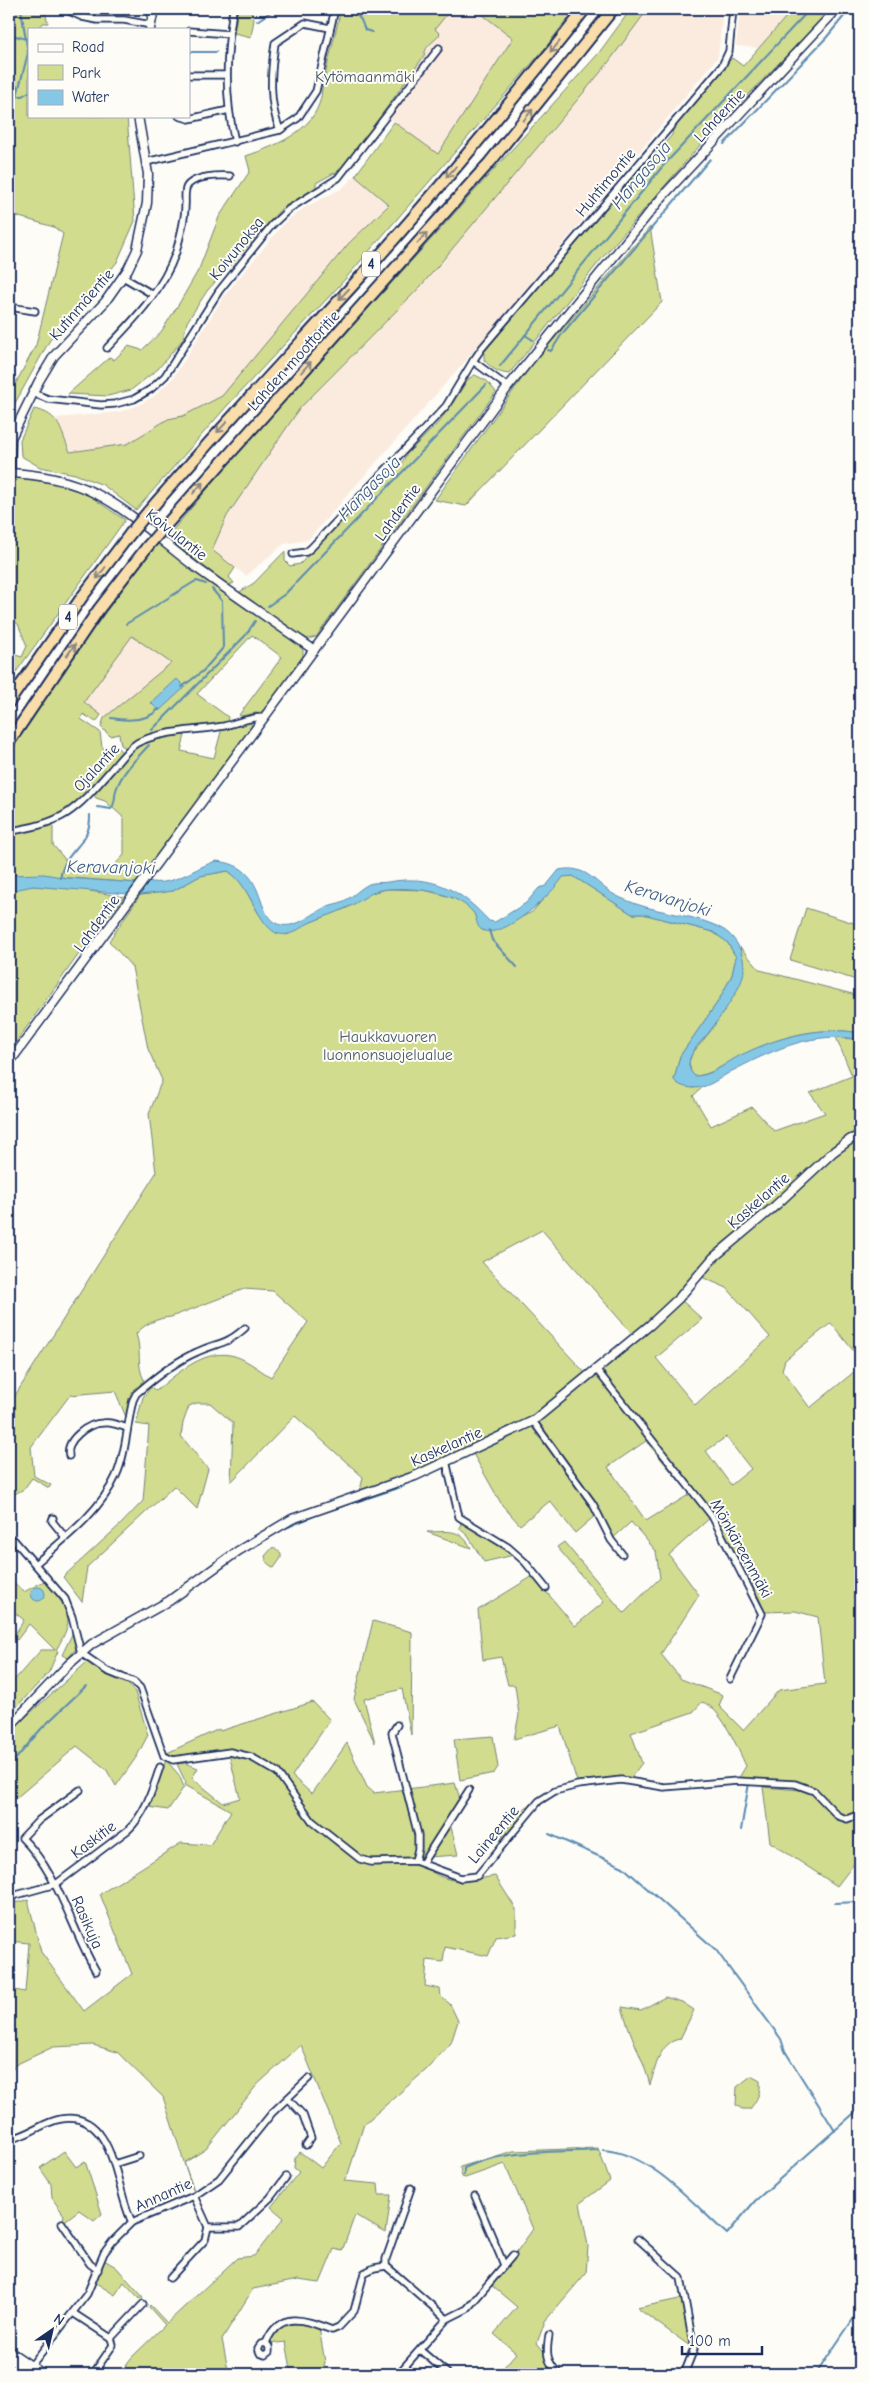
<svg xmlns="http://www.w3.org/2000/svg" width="869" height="2383" font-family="'Comic Neue',sans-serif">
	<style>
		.built { fill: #fbebdf }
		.green { fill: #d1dc8f; stroke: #768676; fill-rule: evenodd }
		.water { fill: #85c8e6; stroke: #5b8bb0 }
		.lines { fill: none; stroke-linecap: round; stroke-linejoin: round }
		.stream { stroke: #5b8bb0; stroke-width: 2 }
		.street-casing { stroke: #1b2f5e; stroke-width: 9 }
		.secondary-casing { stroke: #1b2f5e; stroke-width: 11 }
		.highway-casing { stroke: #1b2f5e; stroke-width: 14 }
		.street { stroke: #fdfcf7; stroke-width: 5.5 }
		.secondary { stroke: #fdfcf7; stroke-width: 8 }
		.highway { stroke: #f9deab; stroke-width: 10 }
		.highway-bridge-casing { stroke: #1b2f5e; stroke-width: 14; stroke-linecap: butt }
		.highway-bridge { stroke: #f9deab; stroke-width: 10 }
		.oneway { stroke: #8a8684 }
		.labels { text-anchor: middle; stroke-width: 4; stroke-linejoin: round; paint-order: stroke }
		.shield { fill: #fdfcf7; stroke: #5f6c8c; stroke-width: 1 }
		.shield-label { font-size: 15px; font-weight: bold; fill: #1b2f5e }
		.park-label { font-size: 16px; fill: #485a6a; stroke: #fdfcf7 }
		.street-label { font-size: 16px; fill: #1b2f5e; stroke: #fdfcf7 }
		.water-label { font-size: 18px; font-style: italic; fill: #3b5d87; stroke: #fdfcf7 }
	</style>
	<rect width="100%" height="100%" fill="#fdfcf7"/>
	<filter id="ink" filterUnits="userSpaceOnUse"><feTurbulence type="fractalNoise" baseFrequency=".02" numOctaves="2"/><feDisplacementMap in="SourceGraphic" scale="10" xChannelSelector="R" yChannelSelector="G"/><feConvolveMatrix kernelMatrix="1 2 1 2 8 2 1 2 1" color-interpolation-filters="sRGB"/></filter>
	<g filter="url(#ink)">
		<g class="built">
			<polygon points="451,9 475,9 513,38 438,155 382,112 424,56 425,46 440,34 435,29"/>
			<polygon points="648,9 723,9 718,57 475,350 308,540 284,544 246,576 212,550 227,516 300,408 421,286 605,67"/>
			<polygon points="740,9 793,9 759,48 736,46"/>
			<polygon points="355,176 389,205 349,243 222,396 183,416 168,419 127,444 70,452 56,418 118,412 137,406 154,396 173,378 224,296 285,222 307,206 341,189"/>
			<polygon points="132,635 171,663 106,719 83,702"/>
		</g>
		<g class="green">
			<polygon points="9,9 47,9 45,12 48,23 43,23 38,29 29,29 29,116 127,116 135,221 117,262 90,296 51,338 9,414 9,396 36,345 63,234 54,227 9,214"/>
			<polygon points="238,9 250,9 254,19 251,37 234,33"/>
			<path d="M341 9H451L435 29 440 34C433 44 426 43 424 56L338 175 334 173 316 183V188L282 208 207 291 187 322 183 339 158 369 131 390 108 396 68 394 110 357 114 360 128 346 142 350 161 332 180 302 199 269 219 217 250 171 246 156C279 145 321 128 322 88Z"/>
			<path d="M475 9H575L546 47 339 286 227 406 136 510 103 485 75 474 40 467 21 456 20 440 34 409C61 414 60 431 70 452L127 444 168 419 183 416 222 396 349 243 389 205 355 176 394 122 438 154 513 38Z"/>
			<polygon points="631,9 648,9 605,67 421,286 300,408 227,516 212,550 235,568 229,577 234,583 229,585 166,538 231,461 598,54"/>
			<path d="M793 9H831L702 143 603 257 509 374C498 373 491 368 484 360V352L649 158 653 157 672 135 673 129 732 58 743 66Z"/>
			<polygon points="650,227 662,302 466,506 435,500 531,366"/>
			<path d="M475 375 487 381 496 392 316 637 308 639 299 634 238 593 254 583 285 551V561L290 566 300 564 376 486C387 479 401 467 406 455L436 425 449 409 468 379Z"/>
			<polygon points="9,477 51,482 87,494 125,520 9,682 9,656 12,654 22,657 27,646 18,624 9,618"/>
			<polygon points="159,541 295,641 303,650 303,656 267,707 261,712 241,716 239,715 282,657 252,635 197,694 228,717 227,722 167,734 126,748 121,745 119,734 110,736 101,727 104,718 171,663 132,636 84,702 101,715 96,722 83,714 81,719 100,732 102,747 105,749 115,745 123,753 82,799 53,823 53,845 73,869 97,868 110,870 124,855 124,818 105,801 96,798 93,794 138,745 166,737 185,735 181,751 214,758 222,728 250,720 252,728 137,883 60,877 9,878 9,752 63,669"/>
			<path d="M228 871C249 884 251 910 269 926 273 930 282 932 287 935L308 923 347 908 370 893 387 889 424 890 451 897 462 901 474 913 477 921 496 930 532 912 563 876H573L632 914H643L713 932 727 942 736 957 732 975 719 1000 680 1056 674 1080 693 1088 704 1086 693 1096 711 1126 752 1107 774 1131 825 1113 810 1093 852 1076 836 1037 860 1040V1359L831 1323 785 1360 782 1370 810 1408 860 1367V1856L837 1886 770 1842 763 1787 812 1791 795 1784 737 1781 746 1766C738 1749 721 1707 702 1702L693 1712 631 1733 642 1763 629 1780 578 1785 560 1726 514 1739 519 1715 515 1685H508L501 1657 483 1660 478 1610 533 1576 575 1626 604 1602 557 1547 564 1542 624 1613 660 1578 656 1551 631 1522 611 1540 597 1514 575 1533 550 1501 520 1525 502 1505 472 1452 533 1421 415 1476 360 1491 363 1477 295 1416 231 1482 233 1423 210 1403H197L189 1406 183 1423 181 1436 208 1469 197 1509 174 1486 87 1567 82 1602 63 1577 122 1523 143 1501 149 1426 136 1424 143 1397 151 1387 156 1391C176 1374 203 1350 230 1355 244 1357 259 1370 271 1377L308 1322 273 1291 244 1289 171 1317C158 1318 144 1324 136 1334 142 1351 136 1364 144 1380L134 1392 126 1417 115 1391 70 1395 31 1447 34 1476 51 1485 49 1488 32 1478 24 1489 9 1497V1405L156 1173 149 1114 162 1080 148 1049 132 967 109 941 140 895 173 891 200 876ZM542 1230 635 1337 588 1376 482 1262ZM697 1275 727 1288 770 1337 695 1405 656 1358 702 1319 679 1298ZM726 1437 751 1469 731 1485 706 1451ZM646 1441 690 1494 646 1521 608 1467ZM712 1516 733 1553 743 1562 765 1612 795 1611 818 1617 825 1684 779 1690 743 1730 719 1706 723 1695 681 1679 661 1654 699 1595 669 1555Z"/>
			<polygon points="33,886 79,889 124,897 81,951 9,1052 9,887"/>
			<polygon points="806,908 860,925 860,981 790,960"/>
			<path d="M740 947 760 970 860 996V1033C817 1025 774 1038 737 1058 723 1065 711 1075 695 1076L691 1072 689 1062 692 1054 713 1028 744 965Z"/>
			<polygon points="461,1521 506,1548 514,1555 484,1562 468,1536 460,1529"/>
			<path d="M427 1532C447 1532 460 1527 471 1548Z"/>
			<polygon points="273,1547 281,1553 281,1558 274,1568 267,1563 265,1556"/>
			<path d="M9 1578 24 1592 46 1580C67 1612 78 1613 56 1650L58 1651 49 1672 9 1715V1686L41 1650H55L29 1624 17 1640 13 1637 24 1620 9 1608Z"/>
			<polygon points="373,1621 412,1632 411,1735 402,1689 364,1699 375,1743 354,1699"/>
			<polygon points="73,1632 76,1649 68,1658 62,1655"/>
			<polygon points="87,1662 104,1674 128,1684 135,1692 148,1735 137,1756 116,1786 106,1769 77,1746 9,1804 9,1732"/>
			<path d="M313 1702 330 1720 292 1776 312 1794 347 1743 367 1787 374 1793 455 1783 461 1802 446 1823 451 1827 458 1855 413 1858C445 1885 456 1883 495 1876L516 1909V1934L496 1937 488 1956 445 1947 443 1962 427 1960 425 1986 440 1989 441 1997 450 2004 458 2021 451 2043 426 2070 364 2124 348 2174 344 2181 378 2184 379 2195H391L386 2233 355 2215 342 2251 334 2249 320 2283 298 2280 253 2289 222 2339 228 2370 234 2374H119L132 2357 165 2325 149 2307 150 2305 167 2323 237 2258 254 2256 284 2218 271 2207 299 2172 294 2168 295 2158 300 2152 321 2168 341 2143 301 2045 257 2085 206 2149 184 2163 194 2190H193L163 2097 117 2052 93 2045 53 2047 15 2065 12 2070 9 2069V1989L25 1992 29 1943 9 1941V1904L28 1900 41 1952 84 2011 132 1974 100 1894 181 1843 210 1845 231 1811 185 1785 186 1783 177 1764 185 1763 198 1768 192 1778 223 1803 240 1798 228 1750C206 1748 189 1764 167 1753L219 1729 220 1731Z"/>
			<polygon points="493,1736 498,1767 494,1773 460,1780 454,1739"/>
			<polygon points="166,1760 179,1775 184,1787 168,1810 149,1807"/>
			<polygon points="532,1803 534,1806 504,1843 500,1840 517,1814"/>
			<path d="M665 1997 682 2002 694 2010 680 2039C659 2042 656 2067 650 2085 643 2058 629 2034 622 2007L641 2010Z"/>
			<path d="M751 2076 760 2081C761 2093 757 2100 750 2109H742L736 2105 737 2087Z"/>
			<polygon points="598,2148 610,2181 580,2203 588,2246 586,2273 545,2321 537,2343 563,2374 498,2374 516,2353 494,2334 517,2307 492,2286 533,2229 505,2164 465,2178 462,2177 460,2167 513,2151"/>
			<polygon points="64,2151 76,2167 85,2161 102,2214 94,2221 79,2210 62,2223 64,2215 52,2198 51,2184 40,2168"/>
			<polygon points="104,2260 116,2267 143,2297 140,2299 124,2282 115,2295 96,2283"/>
			<polygon points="684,2298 694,2349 637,2308"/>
			<path d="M309 2323 319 2328 325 2362 322 2374H292L286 2342 270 2344C271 2323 293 2324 309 2323Z"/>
		</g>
		<g class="water">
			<polygon points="177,679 185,687 159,711 151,703"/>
			<path d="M216 861C271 866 252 919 281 925 298 928 311 914 326 907 331 904 338 904 344 901 353 897 360 888 369 884 374 882 382 883 388 882 432 874 460 889 489 921L495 922 526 903 539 888 546 886 559 870C587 864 595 884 615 895 622 899 629 901 636 904 661 913 702 916 724 930 738 939 747 959 743 976 740 990 719 1019 710 1031 703 1040 690 1051 689 1063 689 1068 691 1073 695 1076 711 1076 723 1065 737 1057 775 1038 818 1025 860 1033V1040C816 1030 775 1049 736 1069 725 1074 714 1084 702 1087 693 1089 680 1088 674 1080L680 1056 719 1000 732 975 736 957 727 942 713 932 643 914H632L573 876 563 877C554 892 503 941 482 930 475 926 478 917 472 911 453 891 414 887 387 889 370 890 361 902 346 908 335 914 322 917 311 922 304 925 295 933 288 934 285 935 278 934 276 933 257 923 250 885 228 871L200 876 173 891 140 895 148 881C171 888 196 867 216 861Z"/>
			<polygon points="44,874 67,878 137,883 128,894 33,886 9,891 9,875"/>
			<circle cx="38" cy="1594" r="7"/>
		</g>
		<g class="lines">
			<g class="stream">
				<polyline points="352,9 361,20 365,30 372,32"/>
				<polyline points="257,21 275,9"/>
				<polyline points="9,34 26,39"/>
				<polyline points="189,52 216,52"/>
				<polyline points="9,84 19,87"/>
				<polyline points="18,96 22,96 29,92"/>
				<polyline points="9,127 28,53 21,9"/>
				<polyline points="724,144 826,38 850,9"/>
				<polyline points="525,335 533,340"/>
				<polyline points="548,350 551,351 562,334 710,159"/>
				<polyline points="500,366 662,167 810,9"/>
				<polyline points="268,606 285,594 486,385"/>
				<polyline points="126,624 194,582 197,581 206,584"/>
				<polyline points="182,687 203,671 223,648 222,601 212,589"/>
				<path d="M111 718C127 721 147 721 159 709"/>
				<polyline points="152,730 246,635 255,621"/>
				<path d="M97 807 111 809C116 803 114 797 116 790 122 772 137 758 149 745"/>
				<path d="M60 878C66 847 91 846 90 815"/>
				<polyline points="489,930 492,940 517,967"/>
				<polyline points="279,1531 316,1515 404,1486"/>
				<polyline points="9,1767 41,1729 86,1686"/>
				<polyline points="741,1830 749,1783"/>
				<polyline points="549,1834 623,1867 716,1950 781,2039 785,2051 835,2131"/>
				<polyline points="835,1903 860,1902"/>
				<path d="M603 2150C651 2153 693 2204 727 2234L755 2201 860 2108"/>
				<path d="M464 2175V2168C506 2149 552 2153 597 2150"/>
				<polyline points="816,2374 860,2309"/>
			</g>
			<defs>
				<g id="street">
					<polyline points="64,9 82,17 97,20 124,20 151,25"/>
					<path d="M233 9C226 55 224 96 235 142"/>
					<polyline points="189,31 229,34"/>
					<polyline points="189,75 226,75"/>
					<polyline points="179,116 189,119 229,110"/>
					<path d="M280 130C268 102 271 72 275 43L305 23 330 28"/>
					<polyline points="146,162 280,130 298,118 316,91 335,9"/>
					<polyline points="123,277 152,294"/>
					<polyline points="9,307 35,311"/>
					<path d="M107 348C134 320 163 290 176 252 180 237 185 221 185 206 186 199 183 189 189 184 198 176 218 175 230 176"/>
					<polyline points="473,361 482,348 722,66 729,51 733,9"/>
					<polyline points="33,393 48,399 101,405 115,404 134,399 151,389 165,376 219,291 272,225 289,209 338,178 439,48"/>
					<polyline points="293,554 306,552 311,548 431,422 446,406 473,361 508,387"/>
					<path d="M9 831C63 824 75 811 110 771 118 762 127 749 137 743 162 730 197 731 224 726 238 723 250 717 265 717"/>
					<polyline points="596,1369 712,1516 762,1614 730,1679"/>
					<polyline points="533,1421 593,1504 611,1540 622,1554"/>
					<path d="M69 1456C65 1440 88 1423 103 1423 111 1422 119 1425 127 1428"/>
					<polyline points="446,1461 459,1517 508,1547 525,1562 546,1588"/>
					<polyline points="53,1518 52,1521 65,1537"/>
					<polyline points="9,1537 14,1540 65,1599 72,1617 81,1653 107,1671 134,1682 140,1688 164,1756 173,1760 230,1752 251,1757 277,1772 312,1821 360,1859 371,1862 415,1861 461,1878 477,1876 539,1801 555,1791 578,1785 621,1780 664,1787 737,1781 795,1784 814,1791 838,1816 847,1819 860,1814"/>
					<path d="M35 1564C64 1539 100 1512 116 1476 126 1455 127 1423 133 1400L136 1394C153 1379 176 1361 197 1352 218 1342 225 1346 245 1328"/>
					<polyline points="397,1725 392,1733 418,1835 418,1849 415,1861"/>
					<path d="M80 1790 39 1820 22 1838C59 1874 70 1926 96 1971"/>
					<polyline points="423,1862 469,1790"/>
					<path d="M9 1897 56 1884 128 1830C146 1813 152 1790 160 1767"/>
					<polyline points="288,2099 303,2115 311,2138 306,2145"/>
					<path d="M9 2139C30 2136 42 2122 61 2119 116 2110 115 2190 132 2222"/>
					<polyline points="114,2164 139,2156"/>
					<polyline points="411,2188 386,2259 386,2266 447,2319"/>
					<polyline points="194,2196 208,2227 239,2227 270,2198 286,2177"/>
					<polyline points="475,2196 504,2265"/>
					<polyline points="62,2223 90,2264 98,2270"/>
					<polyline points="638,2239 681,2278 694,2349 684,2374"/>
					<polyline points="170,2278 205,2240 208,2227"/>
					<polyline points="73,2313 111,2338 143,2304"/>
					<path d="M549 2335C546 2353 546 2361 559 2374"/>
					<path d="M266 2343C280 2309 305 2320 332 2330L339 2327 354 2311 364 2273 374 2268 386 2266"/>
					<polygon points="266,2343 269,2347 269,2352 265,2355 260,2353 258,2348 261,2344"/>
					<polyline points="420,2350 447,2373 446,2374"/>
					<polyline points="30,2367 87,2294 104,2253 113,2241 132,2222 194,2196 219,2179 272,2113 309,2078"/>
					<polyline points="93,2374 113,2345 111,2338"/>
					<polyline points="398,2374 447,2319 467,2309 513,2255"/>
				</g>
				<g id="secondary">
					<polyline points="150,29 154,9"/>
					<path d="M9 473C102 477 129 517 198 569 236 596 275 623 314 650"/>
					<polyline points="10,473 11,438 39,381 54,356 105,302 128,269 137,250 147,203 148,174 138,116"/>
					<polyline points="9,1063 508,387 663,196 837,9"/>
					<polyline points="9,1727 68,1665 92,1644 169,1601 238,1551 292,1519 415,1476 533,1421 650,1325 679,1298 713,1258 775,1206 833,1152 851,1139 860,1136"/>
					<polyline points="9,2351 43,2374"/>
					<polyline points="9,2359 32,2374"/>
				</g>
				<g id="highway">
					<path d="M148 512C221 427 299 345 374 262 447 180 517 95 585 9"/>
					<polyline points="166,525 490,162 613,9"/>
					<polyline points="9,702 82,597 130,534"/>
					<polyline points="9,742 99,609 147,547"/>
				</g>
			</defs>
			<use href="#street" class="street-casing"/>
			<use href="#secondary" class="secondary-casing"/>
			<use href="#highway" class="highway-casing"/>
			<use href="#street" class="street"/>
			<use href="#secondary" class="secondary"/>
			<use href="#highway" class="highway"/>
			<defs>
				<g id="highway-bridge">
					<polyline points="130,534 148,512"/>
					<polyline points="147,547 166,525"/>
				</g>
			</defs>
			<use href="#highway-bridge" class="highway-bridge-casing"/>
			<use href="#highway-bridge" class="highway-bridge"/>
		</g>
		<defs><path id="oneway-shaft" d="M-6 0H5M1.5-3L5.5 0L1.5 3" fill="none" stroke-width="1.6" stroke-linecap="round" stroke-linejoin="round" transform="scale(1.25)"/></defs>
		<g class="oneway">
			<use href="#oneway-shaft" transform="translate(555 47) rotate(129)"/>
			<use href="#oneway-shaft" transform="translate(528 115) rotate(-51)"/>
			<use href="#oneway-shaft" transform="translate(451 172) rotate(131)"/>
			<use href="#oneway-shaft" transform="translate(422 238) rotate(-48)"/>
			<use href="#oneway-shaft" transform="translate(344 294) rotate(133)"/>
			<use href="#oneway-shaft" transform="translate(306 367) rotate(-48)"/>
			<use href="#oneway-shaft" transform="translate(222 427) rotate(133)"/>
			<use href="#oneway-shaft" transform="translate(198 488) rotate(-49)"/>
			<use href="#oneway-shaft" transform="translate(101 573) rotate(127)"/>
			<use href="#oneway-shaft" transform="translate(71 650) rotate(-55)"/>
		</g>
	</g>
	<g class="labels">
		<g class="shield">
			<rect x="362" y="251.5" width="18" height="25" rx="4"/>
			<rect x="59" y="604.5" width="18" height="25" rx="4"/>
		</g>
		<g class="shield-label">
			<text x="371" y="269">4</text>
			<text x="68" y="622">4</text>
		</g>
		<g class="park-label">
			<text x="365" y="82">Kytömaanmäki</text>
			<text x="388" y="1042">Haukkavuoren<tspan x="388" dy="18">luonnonsuojelualue</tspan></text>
		</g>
		<g class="street-label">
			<text transform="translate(719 115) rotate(-47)" y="6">Lahdentie</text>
			<text transform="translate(605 182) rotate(-50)" y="6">Huhtimontie</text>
			<text transform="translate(236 248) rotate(-51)" y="6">Koivunoksa</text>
			<text transform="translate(81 304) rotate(-49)" y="6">Kutinmäentie</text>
			<text transform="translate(293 360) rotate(-48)" y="6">Lahden moottoritie</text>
			<text transform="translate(397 512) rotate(-54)" y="6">Lahdentie</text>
			<text transform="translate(177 534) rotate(38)" y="6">Koivulantie</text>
			<text transform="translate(96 767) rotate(-47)" y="6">Ojalantie</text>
			<text transform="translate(96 923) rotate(-54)" y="6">Lahdentie</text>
			<text transform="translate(758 1200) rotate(-41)" y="6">Kaskelantie</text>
			<text transform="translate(446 1446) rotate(-24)" y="6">Kaskelantie</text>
			<text transform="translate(742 1548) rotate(61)" y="6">Mönkäreenmäki</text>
			<text transform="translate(493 1834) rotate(-50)" y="6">Laineentie</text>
			<text transform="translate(93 1839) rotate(-37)" y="6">Kaskitie</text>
			<text transform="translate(88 1922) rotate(66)" y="6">Rasikuja</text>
			<text transform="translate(163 2194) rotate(-24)" y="6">Annantie</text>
		</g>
		<g class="water-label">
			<text transform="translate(641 175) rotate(-50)" y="6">Hangasoja</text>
			<text transform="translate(369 488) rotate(-46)" y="6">Hangasoja</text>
			<text transform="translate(111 867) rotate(1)" y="6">Keravanjoki</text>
			<text transform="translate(668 898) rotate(17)" y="6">Keravanjoki</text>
		</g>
	</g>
	<rect width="869" height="2383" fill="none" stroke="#fdfcf7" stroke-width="30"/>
	<rect x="15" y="15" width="839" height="2353" fill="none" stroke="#1b2f5e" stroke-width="2" filter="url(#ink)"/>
	<rect x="28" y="28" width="162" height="90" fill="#fdfcf7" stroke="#a3aaba"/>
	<rect x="38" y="44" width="25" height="8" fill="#fdfcf7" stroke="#a3aaba"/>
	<text x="72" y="52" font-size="15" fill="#1b2f5e">Road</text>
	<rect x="38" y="65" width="25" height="15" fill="#d1dc8f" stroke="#a3aaba"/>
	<text x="72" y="78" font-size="15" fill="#1b2f5e">Park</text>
	<rect x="38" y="90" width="25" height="15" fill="#85c8e6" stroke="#a3aaba"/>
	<text x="72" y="102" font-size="15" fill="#1b2f5e">Water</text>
	<g transform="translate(52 2330) rotate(34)" stroke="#fdfcf7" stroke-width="4" paint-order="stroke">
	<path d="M0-4L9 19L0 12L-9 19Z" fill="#1b2f5e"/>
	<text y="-8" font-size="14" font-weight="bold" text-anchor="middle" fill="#1b2f5e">N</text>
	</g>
	<path d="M682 2346v8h80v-8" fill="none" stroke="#1b2f5e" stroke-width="2.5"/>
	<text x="689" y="2346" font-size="15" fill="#1b2f5e" stroke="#fdfcf7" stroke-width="4" paint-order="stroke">100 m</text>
</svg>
